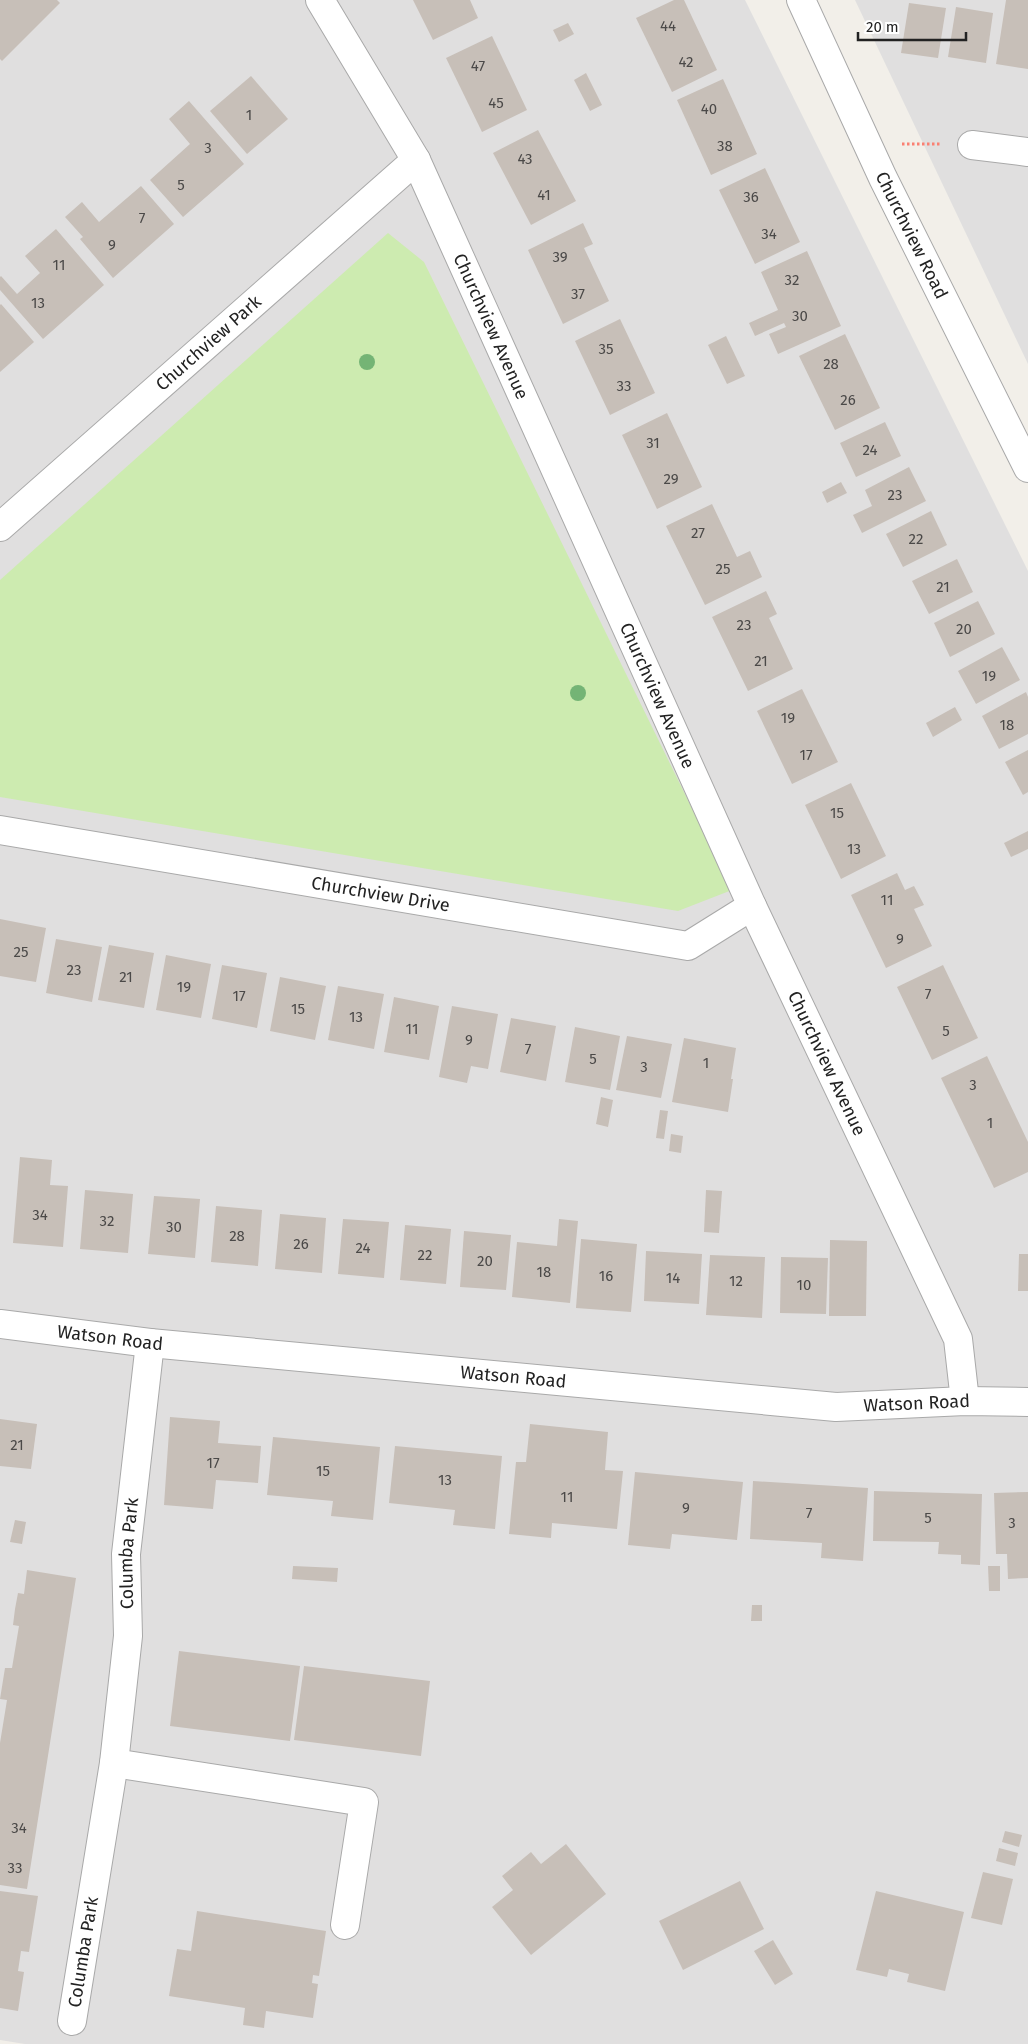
<svg xmlns="http://www.w3.org/2000/svg" width="1028" height="2044" font-family="'Fira Sans',sans-serif">
	<style>
		.residential { fill: #e0dfdf }
		.grass { fill: #cdebb0 }
		.building { fill: #c7bfb8 }
		.lines { fill: none; stroke-linecap: round; stroke-linejoin: round }
		.street-casing { stroke: #a9a9a9; stroke-width: 30 }
		.path { stroke: #fa8072; stroke-width: 3; stroke-dasharray: 2.5 2.5; stroke-linecap: butt }
		.street { stroke: #fff; stroke-width: 28 }
		.tree { fill: #74b475 }
		.labels { text-anchor: middle; stroke-width: 4; stroke-linejoin: round; paint-order: stroke }
		.number-label { font-size: 15px; fill: #4b4948 }
		.street-label { font-size: 18px; fill: #222; stroke: #fff }
	</style>
	<rect width="100%" height="100%" fill="#f2efe9"/>
	<g class="residential">
		<polygon points="0,0 745,0 1028,571 1028,2044 25,2044 0,2040"/>
		<polygon points="855,0 1028,0 1028,364"/>
	</g>
	<polygon class="grass" points="388,233 424,262 732,890 678,911 0,797 0,580"/>
	<g class="building">
		<polygon points="0,0 57,0 60,3 2,61 0,59"/>
		<polygon points="413,0 470,0 478,18 433,40"/>
		<polygon points="674,0 684,0 717,70 672,92 636,18"/>
		<polygon points="1006,0 1028,0 1028,69 996,64"/>
		<polygon points="909,3 946,8 938,58 901,53"/>
		<polygon points="956,7 993,13 986,63 948,57"/>
		<polygon points="568,23 574,34 559,42 553,30"/>
		<polygon points="492,36 527,110 482,132 446,58"/>
		<polygon points="586,73 602,105 590,111 574,80"/>
		<polygon points="251,76 288,119 247,154 210,111"/>
		<polygon points="723,79 757,154 711,175 677,100"/>
		<polygon points="189,101 244,164 183,217 150,180 190,144 169,119"/>
		<polygon points="538,130 576,201 531,225 493,153"/>
		<polygon points="765,168 800,242 755,264 719,190"/>
		<polygon points="141,186 174,224 113,278 80,239 83,237 65,217 82,202 99,222"/>
		<polygon points="583,223 593,244 584,248 609,301 563,324 528,250"/>
		<polygon points="56,229 104,285 43,339 0,290 0,277 1,276 17,294 40,273 25,256"/>
		<polygon points="807,251 841,326 778,354 769,334 786,327 784,323 755,336 749,323 778,310 761,272"/>
		<polygon points="1,304 34,342 0,372 0,305"/>
		<polygon points="620,319 655,393 610,415 575,341"/>
		<polygon points="845,334 880,408 835,430 799,356"/>
		<polygon points="726,336 745,376 727,384 708,345"/>
		<polygon points="667,413 702,487 657,509 622,435"/>
		<polygon points="885,422 901,456 856,477 840,443"/>
		<polygon points="909,467 926,501 862,533 853,515 872,506 865,490"/>
		<polygon points="841,482 847,493 827,503 822,492"/>
		<polygon points="712,504 737,557 750,551 762,577 705,605 666,526"/>
		<polygon points="931,511 947,545 903,567 886,534"/>
		<polygon points="957,559 973,592 929,614 912,581"/>
		<polygon points="766,591 777,614 769,618 793,669 748,691 712,617"/>
		<polygon points="978,601 995,634 950,657 934,623"/>
		<polygon points="1002,647 1020,680 976,704 958,671"/>
		<polygon points="802,689 838,762 792,784 757,711"/>
		<polygon points="1026,692 1028,697 1028,734 999,749 982,716"/>
		<polygon points="955,707 962,720 933,737 926,723"/>
		<polygon points="1028,750 1028,792 1023,795 1005,762"/>
		<polygon points="851,783 886,856 841,879 805,805"/>
		<polygon points="1028,831 1028,849 1011,857 1004,843"/>
		<polygon points="897,873 905,890 914,886 924,905 914,909 932,946 886,968 851,895"/>
		<polygon points="0,919 46,928 36,982 0,976"/>
		<polygon points="56,939 102,947 92,1002 46,993"/>
		<polygon points="109,945 154,953 144,1008 98,1000"/>
		<polygon points="166,955 211,964 201,1018 156,1010"/>
		<polygon points="222,965 267,973 257,1028 212,1019"/>
		<polygon points="943,965 978,1038 932,1060 897,987"/>
		<polygon points="280,977 326,986 315,1040 270,1031"/>
		<polygon points="338,986 384,994 374,1049 328,1040"/>
		<polygon points="394,997 439,1006 429,1060 384,1052"/>
		<polygon points="452,1006 498,1014 488,1069 471,1066 467,1083 439,1077"/>
		<polygon points="511,1018 556,1026 546,1081 500,1072"/>
		<polygon points="575,1027 620,1036 610,1090 565,1082"/>
		<polygon points="627,1036 672,1044 661,1098 616,1090"/>
		<polygon points="684,1038 736,1048 731,1079 733,1079 728,1112 672,1102"/>
		<polygon points="987,1056 1028,1142 1028,1172 994,1188 941,1078"/>
		<polygon points="601,1097 613,1100 608,1127 596,1124"/>
		<polygon points="660,1110 668,1111 664,1139 656,1138"/>
		<polygon points="671,1134 683,1136 681,1153 669,1151"/>
		<polygon points="20,1157 52,1160 50,1185 68,1186 63,1247 13,1243"/>
		<polygon points="85,1190 133,1194 128,1253 80,1249"/>
		<polygon points="706,1190 722,1191 719,1233 704,1232"/>
		<polygon points="154,1196 200,1199 195,1258 148,1254"/>
		<polygon points="216,1206 262,1210 258,1266 211,1262"/>
		<polygon points="280,1214 326,1218 322,1273 275,1269"/>
		<polygon points="343,1219 389,1222 384,1278 338,1274"/>
		<polygon points="559,1219 578,1221 570,1303 512,1297 517,1242 557,1246"/>
		<polygon points="405,1225 451,1229 446,1284 400,1280"/>
		<polygon points="464,1231 511,1235 506,1290 460,1287"/>
		<polygon points="581,1239 637,1244 631,1312 576,1308"/>
		<polygon points="830,1240 867,1241 866,1316 829,1316"/>
		<polygon points="646,1251 702,1254 699,1304 644,1301"/>
		<polygon points="1019,1254 1028,1254 1028,1291 1018,1291"/>
		<polygon points="710,1255 765,1257 762,1318 706,1315"/>
		<polygon points="781,1257 828,1258 826,1314 780,1313"/>
		<polygon points="170,1417 220,1421 218,1443 261,1446 258,1483 216,1480 213,1509 164,1505"/>
		<polygon points="0,1419 37,1424 31,1469 0,1466"/>
		<polygon points="530,1424 608,1432 605,1470 623,1471 617,1529 552,1523 551,1538 509,1534 516,1462 526,1462"/>
		<polygon points="273,1437 380,1447 373,1520 331,1516 333,1501 267,1495"/>
		<polygon points="395,1446 502,1456 495,1529 453,1525 455,1510 389,1503"/>
		<polygon points="635,1472 743,1482 737,1540 672,1534 670,1549 628,1545"/>
		<polygon points="753,1481 868,1488 863,1561 821,1558 822,1543 750,1539"/>
		<polygon points="874,1491 982,1494 980,1565 961,1564 961,1555 938,1554 939,1542 873,1541"/>
		<polygon points="1028,1492 1028,1578 1008,1579 1007,1554 996,1554 994,1493"/>
		<polygon points="15,1520 26,1522 22,1544 10,1542"/>
		<polygon points="293,1566 338,1568 337,1582 292,1579"/>
		<polygon points="988,1566 1000,1566 1000,1591 989,1591"/>
		<polygon points="27,1570 76,1578 27,1889 0,1885 0,1743 7,1700 0,1699 5,1668 12,1668 19,1626 13,1625 15,1609 18,1593 24,1594"/>
		<polygon points="752,1605 762,1605 762,1621 751,1621"/>
		<polygon points="179,1651 300,1666 290,1741 170,1726"/>
		<polygon points="304,1666 430,1681 421,1756 294,1740"/>
		<polygon points="1005,1831 1022,1835 1019,1847 1002,1842"/>
		<polygon points="566,1844 606,1894 531,1955 492,1907 513,1890 502,1876 531,1852 541,1864"/>
		<polygon points="999,1848 1018,1853 1015,1866 996,1861"/>
		<polygon points="983,1872 1013,1879 1002,1925 971,1918"/>
		<polygon points="740,1881 764,1929 683,1970 659,1921"/>
		<polygon points="0,1891 38,1896 29,1952 21,1951 18,1971 24,1972 18,2011 0,2008"/>
		<polygon points="876,1891 964,1912 945,1991 907,1982 909,1974 889,1969 887,1977 856,1970"/>
		<polygon points="197,1911 326,1931 319,1976 313,1975 312,1983 318,1984 313,2018 266,2011 264,2028 243,2025 245,2008 169,1996 177,1949 191,1951"/>
		<polygon points="773,1940 793,1974 775,1985 754,1951"/>
	</g>
	<g class="lines">
		<defs>
			<g id="street">
				<path id="s1" d="M320 0 416 160 752 906 958 1339 965 1401"/>
				<path id="s2" d="M801 0 883 178 1028 468"/>
				<polyline points="972,145 1028,152"/>
				<path id="s3" d="M0 527 416 160"/>
				<path id="s4" d="M0 830 688 946 752 906"/>
				<path id="s5" d="M0 1324 150 1343 836 1407 965 1401 1028 1402"/>
				<polyline points="114,1763 364,1802 345,1925"/>
				<path id="s6" d="M72 2021 114 1763 128 1636 126 1554 150 1343"/>
			</g>
		</defs>
		<use href="#street" class="street-casing"/>
		<polyline class="path" points="902,144 941,144"/>
		<use href="#street" class="street"/>
	</g>
	<g class="tree">
		<circle cx="367" cy="362" r="8"/>
		<circle cx="578" cy="693" r="8"/>
	</g>
	<g class="labels">
		<g class="number-label">
			<text x="668" y="31">44</text>
			<text x="686" y="67">42</text>
			<text x="478" y="71">47</text>
			<text x="496" y="108">45</text>
			<text x="709" y="114">40</text>
			<text x="249" y="120">1</text>
			<text x="725" y="151">38</text>
			<text x="208" y="153">3</text>
			<text x="525" y="164">43</text>
			<text x="181" y="190">5</text>
			<text x="544" y="200">41</text>
			<text x="751" y="202">36</text>
			<text x="142" y="223">7</text>
			<text x="769" y="239">34</text>
			<text x="112" y="250">9</text>
			<text x="560" y="262">39</text>
			<text x="59" y="270">11</text>
			<text x="792" y="285">32</text>
			<text x="578" y="299">37</text>
			<text x="38" y="308">13</text>
			<text x="800" y="321">30</text>
			<text x="606" y="354">35</text>
			<text x="831" y="369">28</text>
			<text x="624" y="391">33</text>
			<text x="848" y="405">26</text>
			<text x="653" y="448">31</text>
			<text x="870" y="455">24</text>
			<text x="671" y="484">29</text>
			<text x="895" y="500">23</text>
			<text x="698" y="538">27</text>
			<text x="916" y="544">22</text>
			<text x="723" y="574">25</text>
			<text x="943" y="592">21</text>
			<text x="744" y="630">23</text>
			<text x="964" y="634">20</text>
			<text x="761" y="666">21</text>
			<text x="989" y="681">19</text>
			<text x="788" y="723">19</text>
			<text x="1007" y="730">18</text>
			<text x="806" y="760">17</text>
			<text x="837" y="818">15</text>
			<text x="854" y="854">13</text>
			<text x="887" y="905">11</text>
			<text x="900" y="944">9</text>
			<text x="21" y="957">25</text>
			<text x="74" y="975">23</text>
			<text x="126" y="982">21</text>
			<text x="184" y="992">19</text>
			<text x="928" y="999">7</text>
			<text x="239" y="1001">17</text>
			<text x="298" y="1014">15</text>
			<text x="356" y="1022">13</text>
			<text x="412" y="1034">11</text>
			<text x="946" y="1036">5</text>
			<text x="469" y="1045">9</text>
			<text x="528" y="1054">7</text>
			<text x="593" y="1064">5</text>
			<text x="706" y="1068">1</text>
			<text x="644" y="1072">3</text>
			<text x="973" y="1090">3</text>
			<text x="990" y="1128">1</text>
			<text x="40" y="1220">34</text>
			<text x="107" y="1226">32</text>
			<text x="174" y="1232">30</text>
			<text x="237" y="1241">28</text>
			<text x="301" y="1249">26</text>
			<text x="363" y="1253">24</text>
			<text x="425" y="1260">22</text>
			<text x="485" y="1266">20</text>
			<text x="544" y="1277">18</text>
			<text x="606" y="1281">16</text>
			<text x="673" y="1283">14</text>
			<text x="736" y="1286">12</text>
			<text x="804" y="1290">10</text>
			<text x="17" y="1450">21</text>
			<text x="213" y="1468">17</text>
			<text x="323" y="1476">15</text>
			<text x="445" y="1485">13</text>
			<text x="567" y="1502">11</text>
			<text x="686" y="1513">9</text>
			<text x="809" y="1518">7</text>
			<text x="928" y="1523">5</text>
			<text x="1012" y="1528">3</text>
			<text x="19" y="1833">34</text>
			<text x="15" y="1873">33</text>
		</g>
		<g class="street-label">
			<text dy="6" stroke="none"><textPath href="#s2" startOffset="260">Churchview Road</textPath></text>
			<text dy="6" stroke="none"><textPath href="#s1" startOffset="369">Churchview Avenue</textPath></text>
			<text dy="6" stroke="none"><textPath href="#s3" startOffset="278">Churchview Park</textPath></text>
			<text dy="6" stroke="none"><textPath href="#s1" startOffset="774">Churchview Avenue</textPath></text>
			<text dy="6" stroke="none"><textPath href="#s4" startOffset="386">Churchview Drive</textPath></text>
			<text dy="6" stroke="none"><textPath href="#s1" startOffset="1179">Churchview Avenue</textPath></text>
			<text dy="6" stroke="none"><textPath href="#s5" startOffset="111">Watson Road</textPath></text>
			<text dy="6" stroke="none"><textPath href="#s5" startOffset="516">Watson Road</textPath></text>
			<text dy="6" stroke="none"><textPath href="#s5" startOffset="921">Watson Road</textPath></text>
			<text dy="6" stroke="none"><textPath href="#s6" startOffset="472">Columba Park</textPath></text>
			<text dy="6" stroke="none"><textPath href="#s6" startOffset="70">Columba Park</textPath></text>
		</g>
	</g>
	<path d="M858 32v8h108v-8" fill="none" stroke="#222222" stroke-width="2.5"/>
	<text x="866" y="32" font-size="15" fill="#222222" stroke="#ffffff" stroke-width="4" paint-order="stroke">20 m</text>
</svg>
